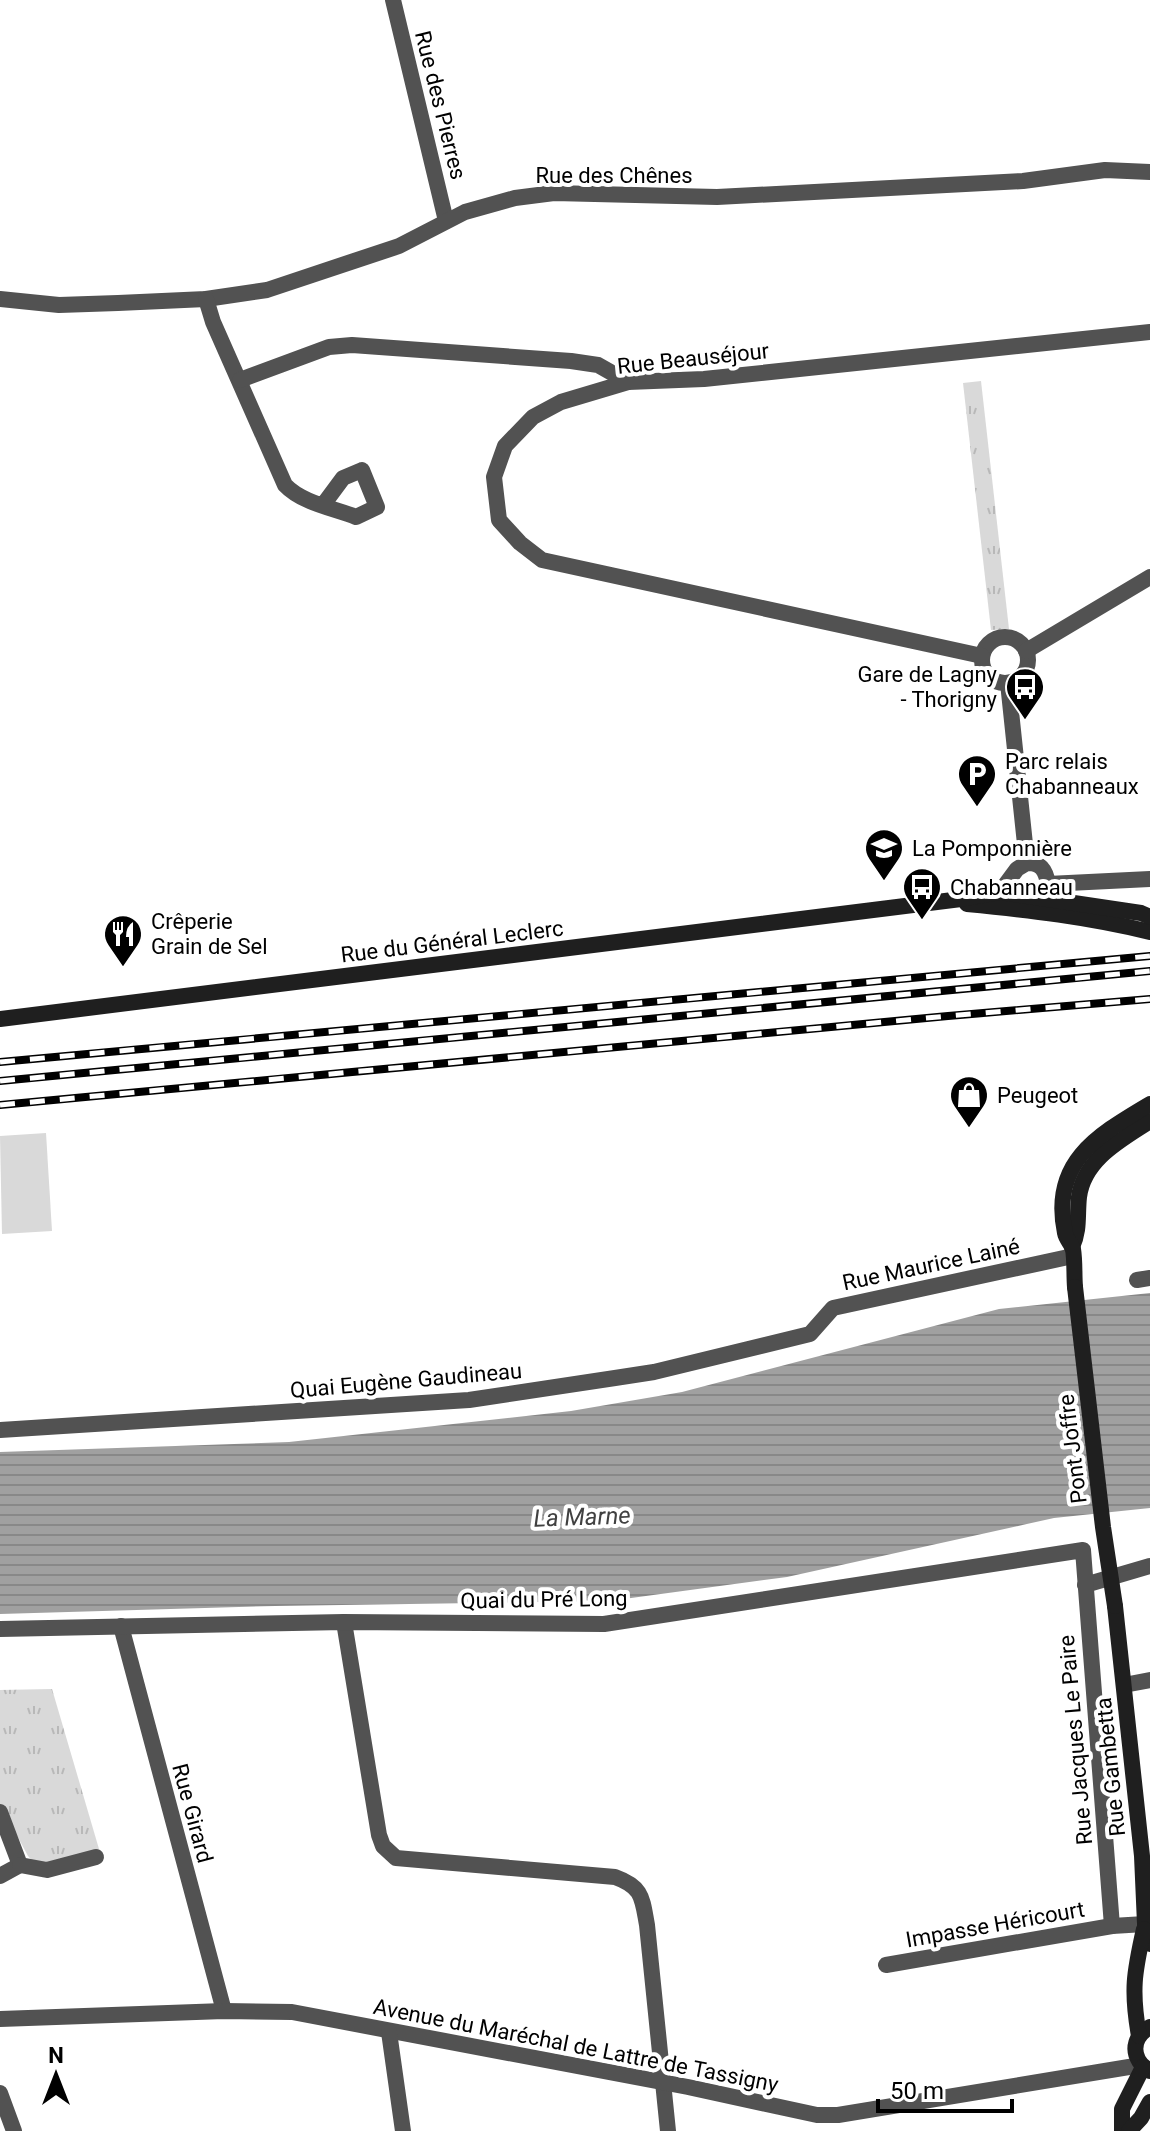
<svg xmlns="http://www.w3.org/2000/svg" width="1150" height="2131" font-family="Roboto,sans-serif">
	<style>
		.grass { fill: url(#grass-tufts) }
		.park { fill: #d9d9d9 }
		.water { fill: url(#water-rules) }
		.lines { fill: none; stroke-linecap: round; stroke-linejoin: round }
		.street { stroke: #525252; stroke-width: 16 }
		.secondary { stroke: #1f1f1f; stroke-width: 16 }
		.rail-casing { stroke: #000; stroke-width: 8 }
		.rail { stroke: #fff; stroke-width: 5; stroke-dasharray: 15; stroke-linecap: butt }
		.secondary-bridge { stroke: #1f1f1f; stroke-width: 16 }
		.labels { text-anchor: middle; stroke-width: 8; stroke-linejoin: round; paint-order: stroke }
		.street-label { font-size: 22px; fill: #000; stroke: #fff }
		.poi-label { font-size: 22px; fill: #000; stroke: #fff; text-anchor: start }
		.water-label { font-size: 24px; font-style: italic; fill: #414141; stroke: #fff }
	</style>
	<defs>
		<pattern id="grass-tufts" width="24" height="20" patternUnits="userSpaceOnUse" patternTransform="scale(2)"><rect width="24" height="20" fill="#d9d9d9"/><path d="M3 7l-1-3M5 7V3M7 7l1-3M15 17l-1-3M17 17v-4M19 17l1-3" fill="none" stroke="#b8b8b8"/></pattern>
		<pattern id="water-rules" width="6" height="5" patternUnits="userSpaceOnUse" patternTransform="scale(2)"><rect width="6" height="5" fill="#a0a0a0"/><path d="M0 2.5h6" fill="none" stroke="#888"/></pattern>
	</defs>
	<rect width="100%" height="100%" fill="#fff"/>
	<g class="grass">
		<polygon points="981,381 1009,629 991,630 963,383"/>
		<polygon points="52,1689 99,1849 48,1865 36,1865 28,1856 0,1804 0,1690"/>
	</g>
	<polygon class="park" points="46,1133 52,1231 2,1234 0,1136"/>
	<polygon class="water" points="1150,1293 1150,1508 1054,1518 787,1577 609,1601 275,1606 0,1614 0,1452 289,1442 571,1411 682,1392 999,1309"/>
	<g class="lines">
		<g class="street">
			<polyline points="393,0 446,221"/>
			<polyline points="0,299 59,305 118,303 206,299 267,290 399,246 465,212 515,198 554,193 717,197 1023,181 1105,170 1150,172"/>
			<path d="M206 299 213 322 285 485C302 503 333 508 356 517L377 507 362 470 343 478 323 505"/>
			<polyline points="240,380 329,347 352,345 571,361 598,365 628,382"/>
			<circle cx="1005" cy="660" r="23"/>
			<polyline points="1026,651 1150,577"/>
			<polyline points="982,656 542,560 520,543 499,520 494,477 505,446 533,417 561,402 628,382 704,379 1150,332"/>
			<polyline points="1008,683 1027,863"/>
			<polyline points="1048,884 1150,879"/>
			<path d="M1000 892 1017 869 1027 863C1041 862 1046 871 1048 884"/>
			<polyline points="1137,1280 1150,1278"/>
			<polyline points="0,1430 469,1400 615,1378 654,1372 810,1334 833,1308 1073,1256"/>
			<polyline points="1085,1585 1150,1566"/>
			<path d="M344 1622 379 1835 383 1846 396 1858 615 1877C643 1887 642 1898 647 1925L668 2131"/>
			<polyline points="121,1626 224,2011"/>
			<polyline points="0,1629 344,1622 604,1624 1083,1550 1112,1926"/>
			<polyline points="1124,1685 1150,1680"/>
			<polyline points="0,1812 20,1865 0,1876"/>
			<polyline points="20,1865 47,1870 96,1857"/>
			<polyline points="886,1965 1112,1926 1145,1924"/>
			<polyline points="0,2019 224,2011 292,2012 688,2087 817,2115 838,2115 1141,2065"/>
			<polyline points="389,2032 403,2131"/>
			<polyline points="0,2093 14,2131"/>
		</g>
		<g class="secondary">
			<path d="M967 904C1029 910 1089 917 1150 932"/>
			<polyline points="0,1019 961,899 1000,892 1141,913 1150,917"/>
			<path d="M1072 1247C1080 1230 1077 1215 1079 1197 1084 1159 1121 1140 1150 1121"/>
			<path d="M1075 1287C1074 1275 1075 1261 1073 1249 1071 1243 1066 1239 1065 1233 1050 1162 1098 1135 1150 1104"/>
			<polyline points="1115,1606 1142,1856 1145,1924 1150,1944"/>
			<path d="M1150 2027C1130 2038 1131 2060 1150 2071"/>
			<path d="M1139 2036C1131 1991 1134 1973 1144 1929"/>
			<polyline points="1122,2131 1122,2109 1143,2067"/>
			<polyline points="1129,2131 1141,2118 1150,2102"/>
		</g>
		<defs>
			<g id="rail">
				<polyline points="0,1062 1150,956"/>
				<polyline points="0,1081 1150,971"/>
				<polyline points="0,1105 948,1016 1150,999"/>
			</g>
		</defs>
		<use href="#rail" class="rail-casing"/>
		<use href="#rail" class="rail"/>
		<polyline class="secondary-bridge" points="1075,1287 1103,1527 1115,1606"/>
	</g>
	<defs>
		<symbol id="bus-pin" viewBox="-11 -11 22 30"><path d="M0 17L-7.5 6A9.5 9.5 0 1 1 7.5 6Z" fill="#000" stroke="#fff"/><path d="M-5-6H5V4H4V6H2V4H-2V6H-4V4H-5ZM-3.5-4V0h7V-4ZM-3.5 1.2v1.5H-2V1.2ZM2 1.2v1.5H3.5V1.2Z" fill="#fff"/></symbol>
		<symbol id="parking-pin" viewBox="-11 -11 22 30"><path d="M0 17L-7.5 6A9.5 9.5 0 1 1 7.5 6Z" fill="#000" stroke="#fff"/><path d="M-3.5-5.5H1a3.5 3.5 0 0 1 0 7H-1V5.5H-3.5ZM-1-3.4V-.6H.8a1.4 1.4 0 0 0 0-2.8Z" fill="#fff"/></symbol>
		<symbol id="school-pin" viewBox="-11 -11 22 30"><path d="M0 17L-7.5 6A9.5 9.5 0 1 1 7.5 6Z" fill="#000" stroke="#fff"/><path d="M0-5L7-2L0 1L-7-2ZM-4 1L0 2.5L4 1V4Q0 6-4 4Z" fill="#fff"/></symbol>
		<symbol id="restaurant-pin" viewBox="-11 -11 22 30"><path d="M0 17L-7.5 6A9.5 9.5 0 1 1 7.5 6Z" fill="#000" stroke="#fff"/><path d="M-5-6h1v4h1v-4h1v4h1v-4h1v5L-1.5 .5V6h-2V.5L-5-1ZM5-6V6H3V1.5H1.5Q1.5-4 5-6Z" fill="#fff"/></symbol>
		<symbol id="shop-pin" viewBox="-11 -11 22 30"><path d="M0 17L-7.5 6A9.5 9.5 0 1 1 7.5 6Z" fill="#000" stroke="#fff"/><path d="M-5-2.5h2.3a2.7 3.5 0 0 1 5.4 0H5L5.5 6h-11ZM-1.5-2.5h3a1.5 2.3 0 0 0-3 0Z" fill="#fff"/></symbol>
	</defs>
	<g fill-rule="evenodd">
		<use href="#bus-pin" x="1003" y="665" width="44" height="60"/>
		<use href="#parking-pin" x="955" y="752" width="44" height="60"/>
		<use href="#school-pin" x="862" y="826" width="44" height="60"/>
		<use href="#bus-pin" x="900" y="865" width="44" height="60"/>
		<use href="#restaurant-pin" x="101" y="912" width="44" height="60"/>
		<use href="#shop-pin" x="947" y="1073" width="44" height="60"/>
	</g>
	<g class="labels">
		<g class="street-label">
			<text transform="translate(441 105) rotate(76)" y="8">Rue des Pierres</text>
			<text x="614" y="183">Rue des Chênes</text>
			<text transform="translate(693 358) rotate(-6)" y="8">Rue Beauséjour</text>
			<text transform="translate(452 941) rotate(-7)" y="8">Rue du Général Leclerc</text>
			<text transform="translate(931 1264) rotate(-12)" y="8">Rue Maurice Lainé</text>
			<text transform="translate(406 1380) rotate(-5)" y="8">Quai Eugène Gaudineau</text>
			<text transform="translate(1072 1449) rotate(-97)" y="8">Pont Joffre</text>
			<text transform="translate(544 1599) rotate(-1)" y="8">Quai du Pré Long</text>
			<text transform="translate(1075 1740) rotate(-95)" y="8">Rue Jacques Le Paire</text>
			<text transform="translate(1110 1767) rotate(-96)" y="8">Rue Gambetta</text>
			<text transform="translate(193 1813) rotate(75)" y="8">Rue Girard</text>
			<text transform="translate(995 1924) rotate(-10)" y="8">Impasse Héricourt</text>
			<text transform="translate(576 2045) rotate(11)" y="8">Avenue du Maréchal de Lattre de Tassigny</text>
		</g>
		<g class="poi-label">
			<text x="997" y="682" text-anchor="end">Gare de Lagny<tspan x="997" dy="25">- Thorigny</tspan></text>
			<text x="1005" y="769">Parc relais<tspan x="1005" dy="25">Chabanneaux</tspan></text>
			<text x="912" y="856">La Pomponnière</text>
			<text x="950" y="895">Chabanneau</text>
			<text x="151" y="929">Crêperie<tspan x="151" dy="25">Grain de Sel</tspan></text>
			<text x="997" y="1103">Peugeot</text>
		</g>
		<g class="water-label">
			<text transform="translate(582 1517) rotate(-2)" y="8">La Marne</text>
		</g>
	</g>
	<g transform="translate(56 2075)" stroke="#ffffff" stroke-width="6" paint-order="stroke">
	<path d="M0-6L14 30L0 20L-14 30Z" fill="#000000"/>
	<text y="-12" font-size="22" font-weight="bold" text-anchor="middle" fill="#000000">N</text>
	</g>
	<path d="M878 2099v12h134v-12" fill="none" stroke="#000000" stroke-width="4"/>
	<text x="890" y="2099" font-size="24" fill="#000000" stroke="#ffffff" stroke-width="6" paint-order="stroke">50 m</text>
</svg>
